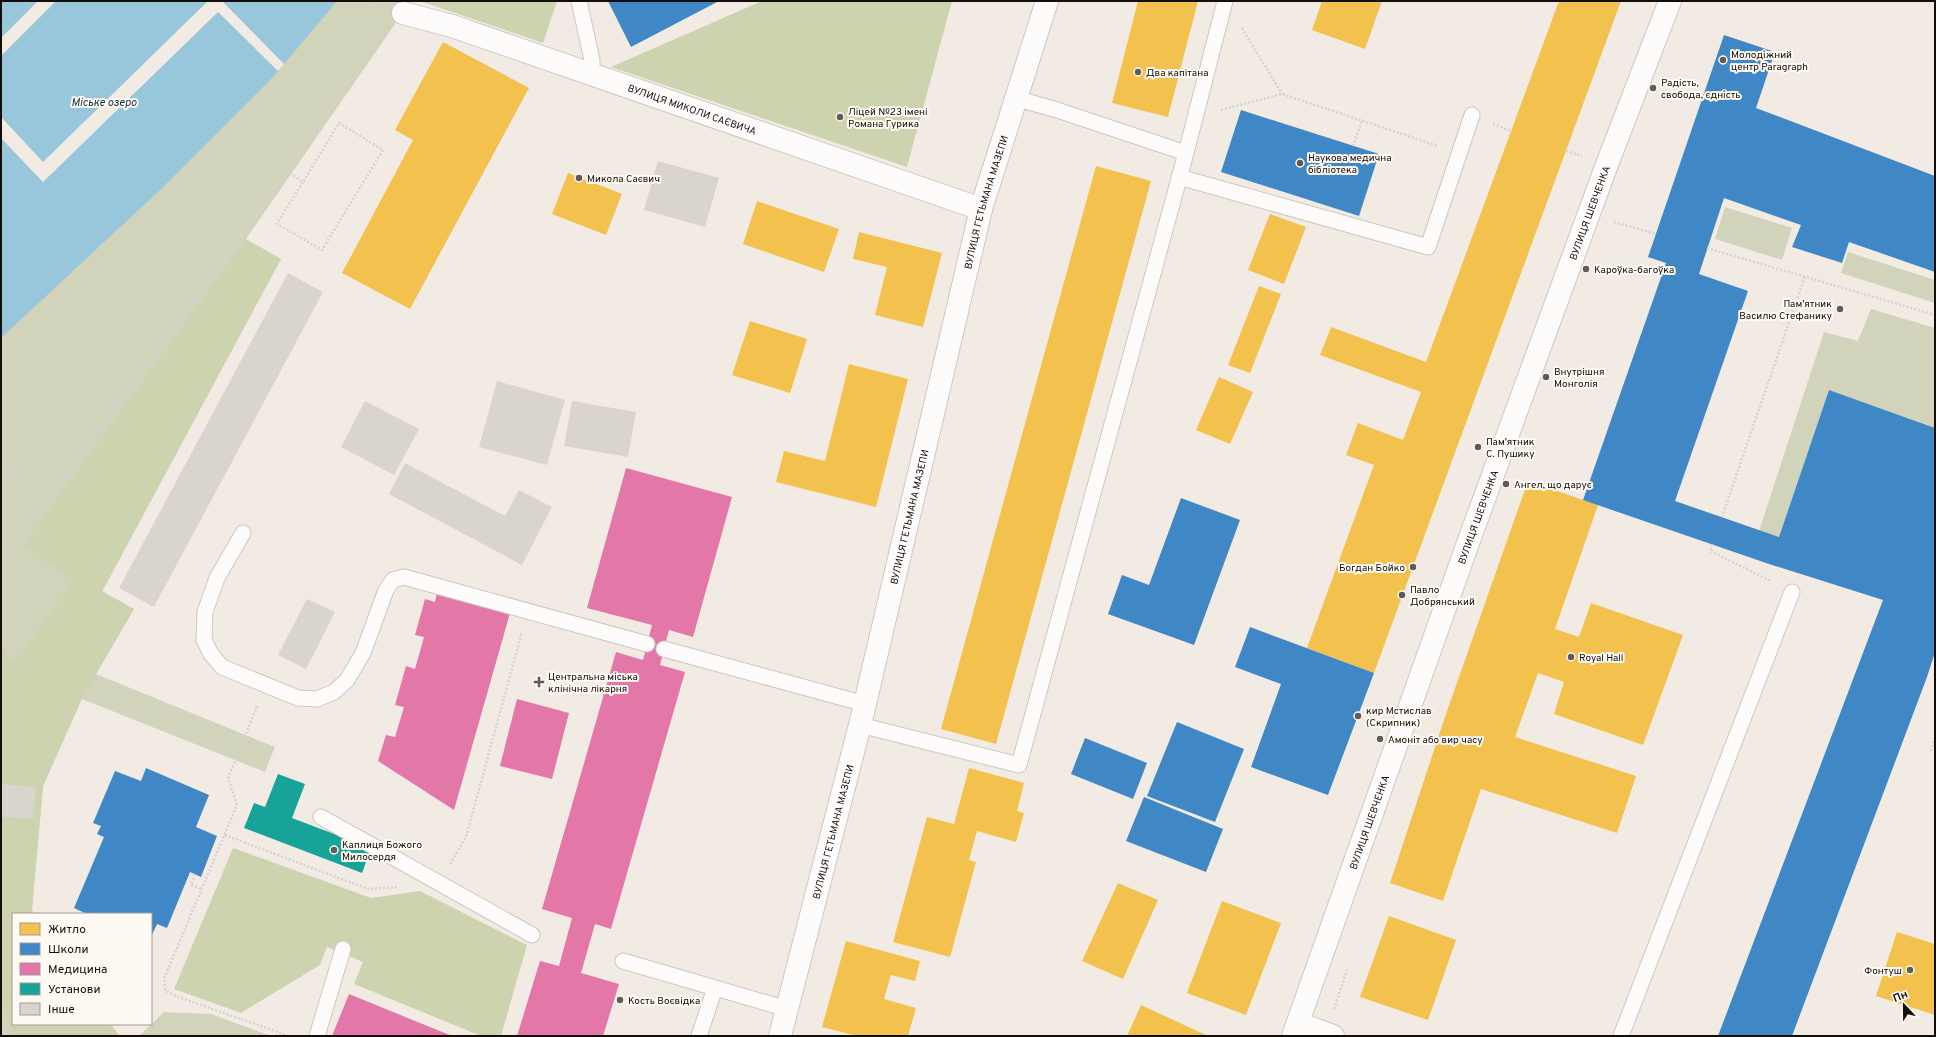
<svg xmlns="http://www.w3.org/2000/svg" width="1936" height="1037" font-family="Overpass,sans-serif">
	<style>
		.green { fill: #d1d4ba }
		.forest { fill: #ced3af }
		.water { fill: #98c6da }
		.pier { fill: #f2ebe4 }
		.homes { fill: #f2c14e }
		.schools { fill: #3f88c5 }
		.health { fill: #e377a8 }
		.public { fill: #17a398 }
		.building { fill: #dad4ce }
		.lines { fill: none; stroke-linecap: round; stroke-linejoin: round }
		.lane-casing { stroke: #cdc7c2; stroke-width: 17 }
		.street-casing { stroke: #cdc7c2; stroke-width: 24 }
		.secondary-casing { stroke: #cdc7c2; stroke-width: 24 }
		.path { stroke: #d5d2d0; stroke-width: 2.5; stroke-dasharray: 2 2; stroke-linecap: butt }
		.lane { stroke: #fdfcfb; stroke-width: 15 }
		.street { stroke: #fdfcfb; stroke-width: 22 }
		.secondary { stroke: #fdfcfb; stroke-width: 22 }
		.poi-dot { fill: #615b56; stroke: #fff9f4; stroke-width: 1.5 }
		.labels { text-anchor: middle; stroke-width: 4; stroke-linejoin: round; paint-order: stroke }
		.poi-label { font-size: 10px; fill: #130e0a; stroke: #fff9f4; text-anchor: start }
		.street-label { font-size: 10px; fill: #130e0a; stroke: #fff9f4 }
		.water-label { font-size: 11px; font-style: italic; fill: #0f303d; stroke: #fff9f4 }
	</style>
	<rect width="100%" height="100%" fill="#f2ebe4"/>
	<g class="green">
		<polygon points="1,1 411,1 246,239 281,259 102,592 134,609 96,674 275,747 265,772 82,699 43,786 32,909 33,914 13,914 13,1024 110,1024 120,1036 1,1036"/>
		<polygon points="1725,207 1792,228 1782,260 1715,239"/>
		<polygon points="1848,252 1935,280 1935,303 1841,273"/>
		<polygon points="1871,309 1935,328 1935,428 1829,390 1779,537 1759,531 1824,332 1858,341"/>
		<polygon points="164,1012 211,1014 271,1036 139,1036"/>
	</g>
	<g class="forest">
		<polygon points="420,1 557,1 543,43"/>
		<polygon points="762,1 952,1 907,167 611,67"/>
		<polygon points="246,240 281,259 102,591 134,609 82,698 43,786 32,909 33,914 13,914 13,1024 110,1024 120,1036 13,1036 1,1002 1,651 16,661 74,581 24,545"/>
		<polygon points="233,848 371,898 420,891 527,945 501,1036 481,1036 354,984 363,962 327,947 320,965 241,1013 174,989"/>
	</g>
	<polygon class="water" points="1,1 337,1 274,76 159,191 1,338"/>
	<g class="pier">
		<polygon points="38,1 56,1 1,56 1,38"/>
		<polygon points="208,1 222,1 284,64 278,71 218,12 43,182 1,138 1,117 43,162"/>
	</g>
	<g class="homes">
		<polygon points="1138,1 1198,1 1168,117 1112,103"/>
		<polygon points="1322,1 1382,1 1365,49 1312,30"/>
		<polygon points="1559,1 1621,1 1374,673 1307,648 1374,465 1346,455 1358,423 1403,440 1421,392 1320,355 1331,327 1426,362"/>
		<polygon points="443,42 529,88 410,309 342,273 413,140 395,130"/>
		<polygon points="1096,166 1151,181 996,744 941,729"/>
		<polygon points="568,173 622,194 606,235 552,214"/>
		<polygon points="757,201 839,229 824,272 743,244"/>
		<polygon points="1270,214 1306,227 1284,284 1248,270"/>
		<polygon points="859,232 942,253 923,327 875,315 887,267 853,259"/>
		<polygon points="1259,286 1281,294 1250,373 1228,365"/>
		<polygon points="750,321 807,339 790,393 732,375"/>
		<polygon points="849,364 908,379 876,507 776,482 784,451 825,461"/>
		<polygon points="1219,377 1253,392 1230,444 1196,430"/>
		<polygon points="1528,481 1598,505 1555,629 1579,637 1591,603 1683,635 1643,745 1554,714 1564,682 1538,673 1515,737 1636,776 1617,833 1481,789 1443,901 1390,883 1446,714"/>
		<polygon points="969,768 1024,783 1017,811 1024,813 1016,842 977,831 969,860 976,862 950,957 893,942 927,817 954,824"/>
		<polygon points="1118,883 1158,900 1123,979 1082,961"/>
		<polygon points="1222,901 1281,923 1246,1015 1187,993"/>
		<polygon points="1389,916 1456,940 1428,1020 1360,997"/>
		<polygon points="1897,932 1935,944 1935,1015 1876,996"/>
		<polygon points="846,941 920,961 915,981 891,975 884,999 916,1008 908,1036 857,1036 822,1027"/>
		<polygon points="1141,1005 1208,1036 1127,1036"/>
	</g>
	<g class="schools">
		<polygon points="608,1 719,1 631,47"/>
		<polygon points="1724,35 1775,52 1756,108 1935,176 1935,272 1849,242 1842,263 1792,247 1801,225 1724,198 1699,274 1748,291 1675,501 1779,537 1829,390 1935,428 1935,652 1927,677 1792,1036 1718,1036 1883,600 1769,564 1583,500 1666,263 1648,257"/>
		<polygon points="1241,110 1379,154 1359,216 1221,172"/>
		<polygon points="1181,498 1240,520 1194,645 1108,614 1122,575 1149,585"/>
		<polygon points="1250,627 1374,673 1328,795 1251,767 1281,684 1235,667"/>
		<polygon points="1177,722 1244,749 1215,822 1147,796"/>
		<polygon points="1085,738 1147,763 1133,799 1071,774"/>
		<polygon points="146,768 209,795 196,827 217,836 201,877 190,872 167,928 157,924 151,937 151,914 87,914 74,908 104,837 97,834 101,826 93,823 115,771 141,781"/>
		<polygon points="1144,797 1223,829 1206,872 1126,841"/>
	</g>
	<g class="health">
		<polygon points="626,468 732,497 693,637 669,630 660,665 685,672 611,929 595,924 581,973 619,984 603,1036 517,1036 540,961 559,966 572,918 542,909 616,652 643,660 652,625 587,608"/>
		<polygon points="437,593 510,613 454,810 378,761 386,735 395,737 404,707 395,705 406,666 415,669 424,637 415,635 425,599 435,602"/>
		<polygon points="517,699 569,713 552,779 500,766"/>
		<polygon points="349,994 452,1036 332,1036"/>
	</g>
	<polygon class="public" points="278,774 305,784 292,818 371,848 362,873 244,828 254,803 265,807"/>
	<g class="building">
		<polygon points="658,161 719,178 705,227 644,210"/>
		<polygon points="288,273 323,292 154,607 119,588"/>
		<polygon points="497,381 565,400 547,465 479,447"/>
		<polygon points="365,401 419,429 394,475 341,447"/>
		<polygon points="572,401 636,412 628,457 564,446"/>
		<polygon points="405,463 505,516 519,490 552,507 522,565 389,494"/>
		<polygon points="307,599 335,612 306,669 278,655"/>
		<polygon points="1,784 36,787 33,819 1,817"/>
	</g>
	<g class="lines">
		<defs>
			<g id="lane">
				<polyline points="579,1 592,60 592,75"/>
				<polyline points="1015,98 1057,110 1186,153"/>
				<polyline points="1179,177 1428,247 1472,115"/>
				<polyline points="243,533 217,578 205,612 204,640 211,654 222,667 298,698 317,699 334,692 347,680 363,653 386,590 393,580 404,577 647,644"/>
				<polyline points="664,649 865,704"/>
				<polyline points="860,725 1019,765 1186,153 1225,1"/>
				<polyline points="321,817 532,935"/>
				<polyline points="623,961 787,1009"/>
				<polyline points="317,1036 343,949"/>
				<polyline points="699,1036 715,988"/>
				<polyline points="1621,1036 1792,592"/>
			</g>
			<g id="street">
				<path id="s1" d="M403 13 452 26 981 209"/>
				<polyline points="1298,1023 1333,1036"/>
				<path id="s2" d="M1293 1036 1468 543 1606 167 1670 1"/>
			</g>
			<g id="secondary">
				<path id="s3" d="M780 1036 860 725 981 209 1047 1"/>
			</g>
		</defs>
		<use href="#lane" class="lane-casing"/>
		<use href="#street" class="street-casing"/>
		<use href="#secondary" class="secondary-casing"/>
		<g class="path">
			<polyline points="356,1 377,7"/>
			<polyline points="1242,28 1282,94"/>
			<polyline points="1221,110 1282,94 1438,146"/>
			<polyline points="1493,124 1511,131"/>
			<polyline points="1353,146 1362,121"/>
			<polyline points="254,148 303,182 277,224 322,250 383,150 339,123 303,182"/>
			<polyline points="1566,151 1582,156"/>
			<polyline points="1614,222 1656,234"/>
			<polyline points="1707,248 1935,315"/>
			<polyline points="1,489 230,178 302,88 357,1"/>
			<polyline points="1722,517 1805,276"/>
			<polyline points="1712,544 1710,551 1771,581"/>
			<polyline points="1,565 239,240 383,30"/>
			<polyline points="257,706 228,778 237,805 164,979 165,990 173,995 289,1036"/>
			<polyline points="1931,751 1935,737"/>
			<polyline points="225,835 368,889 397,887"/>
			<polyline points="450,864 466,837 522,632"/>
			<polyline points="195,874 191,885 202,889"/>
			<polyline points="1334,1009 1347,970"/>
			<polyline points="1,1027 4,1036"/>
		</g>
		<use href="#lane" class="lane"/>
		<use href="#street" class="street"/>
		<use href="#secondary" class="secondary"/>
	</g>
	<g class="poi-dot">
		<circle cx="1723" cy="60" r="4"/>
		<circle cx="1138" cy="72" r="4"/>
		<circle cx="1653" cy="88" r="4"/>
		<circle cx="840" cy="117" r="4"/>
		<circle cx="1300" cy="163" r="4"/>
		<circle cx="579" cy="178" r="4"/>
		<circle cx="1586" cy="269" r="4"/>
		<circle cx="1840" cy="309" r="4"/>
		<circle cx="1546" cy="377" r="4"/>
		<circle cx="1478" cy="447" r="4"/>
		<circle cx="1506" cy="484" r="4"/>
		<circle cx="1413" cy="567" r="4"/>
		<circle cx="1402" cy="595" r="4"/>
		<circle cx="1571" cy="657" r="4"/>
		<path d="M537 676h4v4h4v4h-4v4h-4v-4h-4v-4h4z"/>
		<circle cx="1358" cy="716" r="4"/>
		<circle cx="1380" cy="739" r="4"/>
		<circle cx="334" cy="850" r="4"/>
		<circle cx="1910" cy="970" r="4"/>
		<circle cx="620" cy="1000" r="4"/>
	</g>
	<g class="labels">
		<g class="poi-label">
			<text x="1731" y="58">Молодіжний<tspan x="1731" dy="12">центр Paragraph</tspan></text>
			<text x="1146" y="76">Два капітана</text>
			<text x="1661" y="86">Радість,<tspan x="1661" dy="12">свобода, єдність</tspan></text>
			<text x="848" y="115">Ліцей №23 імені<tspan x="848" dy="12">Романа Гурика</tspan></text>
			<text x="1308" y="161">Наукова медична<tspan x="1308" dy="12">бібліотека</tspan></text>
			<text x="587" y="182">Микола Саєвич</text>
			<text x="1594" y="273">Кароўка-багоўка</text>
			<text x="1832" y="307" text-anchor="end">Пам'ятник<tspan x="1832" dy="12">Василю Стефанику</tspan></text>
			<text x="1554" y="375">Внутрішня<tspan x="1554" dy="12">Монголія</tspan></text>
			<text x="1486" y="445">Пам'ятник<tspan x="1486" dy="12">С. Пушику</tspan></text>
			<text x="1514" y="488">Ангел, що дарує</text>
			<text x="1405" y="571" text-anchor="end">Богдан Бойко</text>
			<text x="1410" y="593">Павло<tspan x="1410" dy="12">Добрянський</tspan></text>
			<text x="1579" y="661">Royal Hall</text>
			<text x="548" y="680">Центральна міська<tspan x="548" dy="12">клінічна лікарня</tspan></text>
			<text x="1366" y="714">кир Мстислав<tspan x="1366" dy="12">(Скрипник)</tspan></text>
			<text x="1388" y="743">Амоніт або вир часу</text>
			<text x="342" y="848">Каплиця Божого<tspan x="342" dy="12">Милосердя</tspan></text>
			<text x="1902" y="974" text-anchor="end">Фонтуш</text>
			<text x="628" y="1004">Кость Воєвідка</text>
		</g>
		<g class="street-label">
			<text dy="4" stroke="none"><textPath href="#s1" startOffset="305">ВУЛИЦЯ МИКОЛИ САЄВИЧА</textPath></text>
			<text dy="4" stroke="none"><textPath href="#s3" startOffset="859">ВУЛИЦЯ ГЕТЬМАНА МАЗЕПИ</textPath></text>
			<text dy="4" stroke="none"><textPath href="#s2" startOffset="875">ВУЛИЦЯ ШЕВЧЕНКА</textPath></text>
			<text dy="4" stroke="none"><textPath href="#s3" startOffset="535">ВУЛИЦЯ ГЕТЬМАНА МАЗЕПИ</textPath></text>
			<text dy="4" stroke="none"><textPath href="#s2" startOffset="551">ВУЛИЦЯ ШЕВЧЕНКА</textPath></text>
			<text dy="4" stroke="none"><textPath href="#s2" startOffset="227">ВУЛИЦЯ ШЕВЧЕНКА</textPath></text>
			<text dy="4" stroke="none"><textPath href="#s3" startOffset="211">ВУЛИЦЯ ГЕТЬМАНА МАЗЕПИ</textPath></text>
		</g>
		<g class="water-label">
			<text x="104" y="106">Міське озеро</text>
		</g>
	</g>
	<rect width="1936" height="1037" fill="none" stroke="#130e0a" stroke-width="4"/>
	<rect x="12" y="913" width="140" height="112" fill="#fff9f4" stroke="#a19b96"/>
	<rect x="20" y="923" width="20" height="12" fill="#f2c14e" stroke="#a19b96"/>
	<text x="48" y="933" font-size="12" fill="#130e0a">Житло</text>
	<rect x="20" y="943" width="20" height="12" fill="#3f88c5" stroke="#a19b96"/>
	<text x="48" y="953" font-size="12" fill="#130e0a">Школи</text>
	<rect x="20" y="963" width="20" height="12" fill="#e377a8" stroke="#a19b96"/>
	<text x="48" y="973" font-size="12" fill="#130e0a">Медицина</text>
	<rect x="20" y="983" width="20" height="12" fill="#17a398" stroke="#a19b96"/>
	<text x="48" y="993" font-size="12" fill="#130e0a">Установи</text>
	<rect x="20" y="1003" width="20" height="12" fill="#dad4ce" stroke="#a19b96"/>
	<text x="48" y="1013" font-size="12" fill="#130e0a">Інше</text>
	<g transform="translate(1904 1005) rotate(338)" stroke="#fff9f4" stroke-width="3" paint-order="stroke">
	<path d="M0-3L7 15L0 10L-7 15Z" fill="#130e0a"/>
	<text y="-6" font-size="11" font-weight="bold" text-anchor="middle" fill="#130e0a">Пн</text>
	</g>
</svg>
